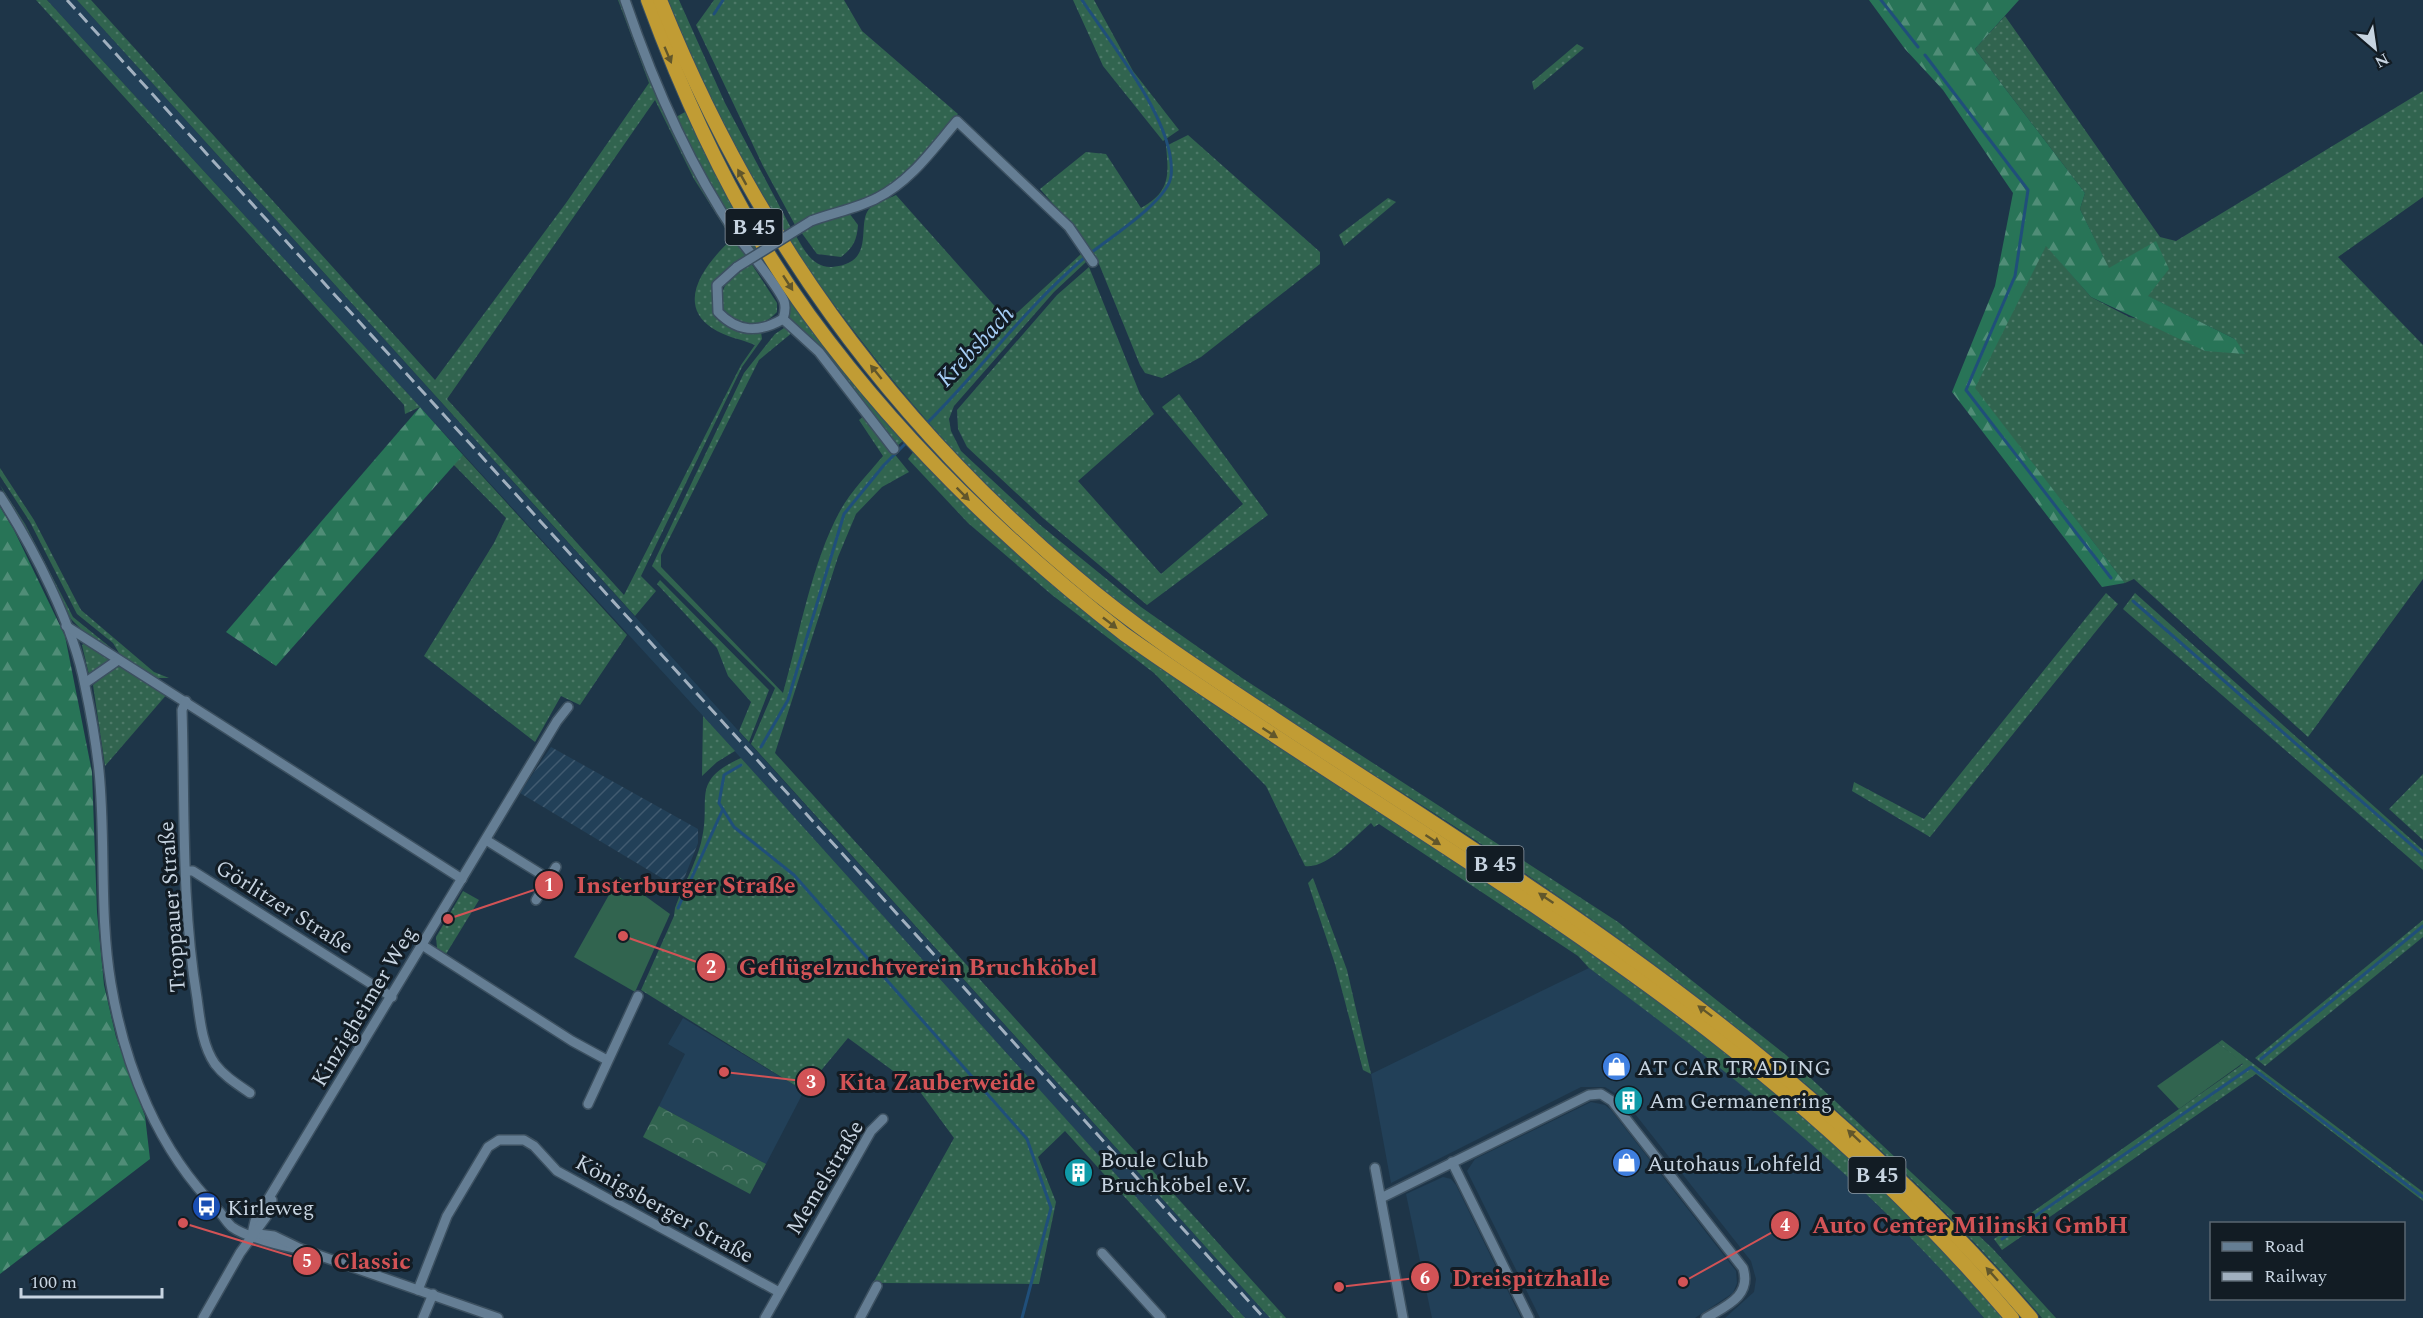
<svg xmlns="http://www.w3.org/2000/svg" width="2423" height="1318" font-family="Spectral,serif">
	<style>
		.built { fill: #224058 }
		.industrial { fill: url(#industrial-furrows) }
		.grass { fill: url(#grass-dots); fill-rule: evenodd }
		.forest { fill: url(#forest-firs) }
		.park { fill: url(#park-crowns) }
		.garden { fill: #31644f }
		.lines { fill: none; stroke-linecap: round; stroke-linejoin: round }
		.stream { stroke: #204f7a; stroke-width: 3 }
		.minor-casing { stroke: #3c5060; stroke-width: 12 }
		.highway-casing { stroke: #3c5060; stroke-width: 16 }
		.minor { stroke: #657e94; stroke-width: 9 }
		.highway { stroke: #c19c34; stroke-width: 14 }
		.rail { stroke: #a1b0bf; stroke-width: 3; stroke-dasharray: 12 6; stroke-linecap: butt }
		.minor-bridge-casing { stroke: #3c5060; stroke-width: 12; stroke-linecap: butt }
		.minor-bridge { stroke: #657e94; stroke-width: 9 }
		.oneway { fill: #61562b }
		.labels { text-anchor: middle; stroke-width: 6; stroke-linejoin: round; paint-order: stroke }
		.shield { fill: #121c24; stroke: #919da8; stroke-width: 1.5 }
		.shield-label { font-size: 21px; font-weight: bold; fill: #c7d4e1 }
		.street-label { font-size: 22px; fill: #c7d4e1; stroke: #121c24 }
		.poi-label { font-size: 22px; fill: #c7d4e1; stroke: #121c24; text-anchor: start }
		.water-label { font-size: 24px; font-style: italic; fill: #a6cef6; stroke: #121c24 }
		.leader { fill: none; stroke: #d25356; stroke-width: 2 }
		.callout-dot { fill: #d25356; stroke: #121c24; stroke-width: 2 }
		.mark-label { font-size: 18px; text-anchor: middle; font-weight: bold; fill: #fff }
		.callout-label { font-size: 24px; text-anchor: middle; font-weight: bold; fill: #d25356; stroke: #121c24; stroke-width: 6; stroke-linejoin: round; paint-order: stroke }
	</style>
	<defs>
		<pattern id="industrial-furrows" width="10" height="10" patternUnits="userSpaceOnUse" patternTransform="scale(1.5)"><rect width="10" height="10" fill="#224058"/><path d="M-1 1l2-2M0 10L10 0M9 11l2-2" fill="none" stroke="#415b70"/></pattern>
		<pattern id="grass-dots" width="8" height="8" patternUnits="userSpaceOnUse" patternTransform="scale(1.5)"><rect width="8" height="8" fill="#31644f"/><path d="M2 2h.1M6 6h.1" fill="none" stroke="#4d7968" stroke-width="1.8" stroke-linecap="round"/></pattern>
		<pattern id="forest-firs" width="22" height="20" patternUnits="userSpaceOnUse" patternTransform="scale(1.5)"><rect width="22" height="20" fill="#287457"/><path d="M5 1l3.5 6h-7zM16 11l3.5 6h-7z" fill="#508d77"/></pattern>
		<pattern id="park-crowns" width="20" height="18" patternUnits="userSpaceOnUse" patternTransform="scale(1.5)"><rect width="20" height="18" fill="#31644f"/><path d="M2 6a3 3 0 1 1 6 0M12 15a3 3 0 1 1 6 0" fill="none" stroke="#4d7968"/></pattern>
	</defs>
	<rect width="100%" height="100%" fill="#1e3548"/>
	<g class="built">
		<polygon points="47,0 77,0 1270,1318 1245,1318 703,716"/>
		<polygon points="1589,968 1699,1049 1769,1105 1846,1174 1942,1269 1984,1318 1725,1318 1754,1292 1756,1279 1751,1261 1628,1105 1634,1101 1630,1095 1625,1099 1605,1087 1581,1087 1391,1183 1371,1074"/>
		<polygon points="683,1018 804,1091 766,1164 659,1106 685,1054 668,1044"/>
		<polygon points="1591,1102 1605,1105 1611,1110 1736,1271 1737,1283 1733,1293 1695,1318 1540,1318 1467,1171 1475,1159"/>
		<polygon points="1443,1177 1451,1179 1456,1185 1521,1318 1432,1318 1406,1194"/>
	</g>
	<polygon class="industrial" points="551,747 698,829 698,843 680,889 520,793"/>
	<g class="grass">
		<polygon points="36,0 47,0 420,407 405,414 404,405"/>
		<path d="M77 0H91L435 380 566 203 649 83 618 0H622L640 52 747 255C724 270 710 283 714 312 728 329 739 332 761 332L762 339 742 367 641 576 656 591 635 616ZM655 100 694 179 732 239C709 260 673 302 712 328 725 337 741 339 755 345L741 365 624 595 447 399Z"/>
		<path d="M668 0H679L725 103 791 228 782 233C738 160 700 80 668 0Z"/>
		<path d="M714 0H844L862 31 958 114C933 144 911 181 873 197 847 208 819 210 795 225L763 166 696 25Z"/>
		<polygon points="1073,0 1094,0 1133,71 1179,130 1163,141 1103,66"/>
		<polygon points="2005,16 2160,237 2176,241 2423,91 2423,197 2338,257 2423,345 2423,579 2308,737 2134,579 2125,583 1974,388 2046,245 2091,297 2129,317 2235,339 2147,296 2109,269 2080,209 2085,193 1975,49"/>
		<polygon points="1577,44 1584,48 1534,90 1532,82"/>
		<polygon points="685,112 758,249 753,252 704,174 676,117"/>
		<path d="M1188 135 1320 252V264L1201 357 1162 378 1145 373 1140 365 1097 259 1071 224 1040 189 1086 152 1106 154 1141 208C1170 192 1169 176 1166 146Z"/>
		<path d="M896 195 1008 321 1081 254 1086 262 1054 292 954 406 949 419 951 431 961 451 1039 524 1141 607 1242 678 1618 922 1786 1055 1992 1248 2056 1318H2042C1878 1124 1671 969 1460 830 1332 746 1197 671 1080 572 966 476 872 362 788 240L796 236C804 250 813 268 832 267 879 263 854 221 871 207 877 202 888 199 896 195Z"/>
		<polygon points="1388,198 1396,202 1344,246 1339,235"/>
		<path d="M849 213 858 225C857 240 853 248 841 257L817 254 801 232 813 224Z"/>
		<polygon points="763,255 904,440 896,447 787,319 788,310 757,259"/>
		<path d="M751 263 777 303V312C758 332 741 326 722 310 718 285 731 276 751 263Z"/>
		<polygon points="1089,267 1140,394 1154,414 1078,481 1161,574 1243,504 1162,407 1179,394 1268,515 1147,605 1043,518 967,447 958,429 957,410 1057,295"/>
		<path d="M784 328 793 332 759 360 661 555V567L783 693C799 636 812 562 840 511 851 491 868 474 883 456L859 420 864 416 909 472 882 487 856 514 838 557 775 753 1286 1318H1270L751 744 775 688 652 566 744 373 775 334Z"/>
		<path d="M914 451C980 519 1047 584 1122 640 1254 737 1396 819 1532 911 1704 1027 1869 1159 2004 1318H1984C1869 1182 1731 1073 1589 968L1578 956 1379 824 1374 827 1371 823C1354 837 1328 869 1305 866L1266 786 1154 673 1052 595 968 523 908 459Z"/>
		<polygon points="463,455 627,635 580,705 561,696 535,742 424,656 494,543 506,518 453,464"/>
		<polygon points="0,468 34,520 81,610 154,672 169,678 156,678 122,658 113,643 77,614 30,522 0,476"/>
		<polygon points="0,485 25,524 73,617 110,647 113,653 86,634 71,619"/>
		<polygon points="660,580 769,690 749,742 739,731 751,702 728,676 717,648 657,584"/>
		<polygon points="2106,593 2118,604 1930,837 1852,791 1854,782 1924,819"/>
		<polygon points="2135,593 2423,850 2423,870 2123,609"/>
		<polygon points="85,643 112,660 89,675 82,645"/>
		<polygon points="119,663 168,693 105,766 93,685"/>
		<polygon points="703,716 735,751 717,762 702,776"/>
		<path d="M741 758 1245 1318H1234L1065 1131 1038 1157 1056 1202 1039 1284 873 1283 954 1138 918 1089 848 1038 804 1091 641 990 674 916 675 908C683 886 695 865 701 843 713 799 688 782 741 758Z"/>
		<polygon points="2423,774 2423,840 2389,809"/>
		<polygon points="1313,878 1347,970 1371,1074 1363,1070 1335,964 1308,883"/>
		<polygon points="463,891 479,900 446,954 437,948 436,937"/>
		<polygon points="2423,920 2423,937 2265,1066 2255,1058"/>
		<polygon points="2222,1040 2423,1192 2423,1201 2256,1074 2002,1250 1994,1239 2243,1064 2218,1043"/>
	</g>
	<g class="forest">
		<polygon points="1869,0 2019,0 1975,49 2085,193 2080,209 2109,268 2156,241 2169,269 2148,296 2235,339 2245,354 2205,351 2091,297 2046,246 1975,388 2125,583 2102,587 1952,392 1995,286 2013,193 1943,90 1905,49"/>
		<polygon points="420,407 463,455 276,666 226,632"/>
		<polygon points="0,507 14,530 65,636 92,772 97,912 104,985 116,1037 145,1116 150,1159 0,1274"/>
	</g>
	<polygon class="park" points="659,1106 766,1164 750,1194 643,1137"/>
	<g class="garden">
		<polygon points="619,877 670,914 635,992 574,957"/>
		<polygon points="2218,1043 2243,1063 2179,1109 2157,1086"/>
	</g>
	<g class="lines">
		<g class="stream">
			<polyline points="1881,0 1918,47"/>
			<polyline points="714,14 723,0"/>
			<polyline points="1925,55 2028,190 2015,276 1966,390 2111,578"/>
			<path d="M926 424C980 371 1025 308 1083 259 1103 242 1169 201 1171 176 1177 124 1111 44 1082 0"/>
			<polyline points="2133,601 2423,855"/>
			<polyline points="761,747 788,700 844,514 884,465 908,441"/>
			<polyline points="741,765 724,775 719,803 734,827 794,875 1027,1139 1051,1208 1022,1318"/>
			<polyline points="678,908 723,809"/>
			<polyline points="2261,1059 2423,926"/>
			<polyline points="2002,1239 2251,1067 2423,1197"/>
		</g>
		<defs>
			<g id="minor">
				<path d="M625 0C653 82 687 162 736 234 748 251 777 284 784 301 786 307 785 313 783 319 759 333 738 333 718 312L717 285 737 267"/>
				<path d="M811 221C832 213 859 208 877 198 911 181 933 149 957 121L1069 227 1093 262"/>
				<polyline points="783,319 819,352 894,449"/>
				<path d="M0 496C33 547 74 626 85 686 91 714 96 743 99 771 106 842 99 913 111 984 125 1067 158 1150 218 1210 223 1215 226 1222 232 1227 246 1237 284 1247 301 1249"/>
				<polyline points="66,626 462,879"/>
				<polyline points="85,683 118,660"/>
				<path d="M186 701 182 710C185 806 181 903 197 998 200 1020 202 1045 215 1064 224 1076 237 1084 250 1093"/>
				<polyline points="486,840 549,879"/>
				<polyline points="186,871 193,871 392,997"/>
				<polyline points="536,900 556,867"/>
				<polyline points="422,945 572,1041 607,1060"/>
				<polyline points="588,1104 638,996"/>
				<polyline points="1452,1162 1529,1318"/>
				<polyline points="1375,1168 1403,1318"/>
				<path d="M1381 1198 1589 1095 1601 1094 1612 1101 1743 1268C1752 1296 1726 1306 1706 1318"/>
				<polyline points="252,1234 255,1221 557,721 568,707"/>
				<polyline points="258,1234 274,1236 301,1249 498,1318"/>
				<polyline points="1102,1253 1161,1318"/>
				<polyline points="418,1290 447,1216 488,1147 499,1140 524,1140 534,1146 557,1171 779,1292"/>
				<polyline points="203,1318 240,1253 266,1217 272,1200"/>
				<polyline points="423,1318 433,1294"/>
				<polyline points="765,1318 871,1131 883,1119"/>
				<polyline points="860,1318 877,1286"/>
			</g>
			<g id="highway">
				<path d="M648 0C688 109 740 220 809 315 897 436 1006 542 1124 634 1317 770 1522 887 1709 1031 1819 1116 1922 1212 2012 1318"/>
				<path d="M660 0C752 230 886 416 1075 576 1137 629 1205 673 1273 718 1356 773 1441 827 1524 883 1711 1008 1884 1147 2031 1318"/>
			</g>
		</defs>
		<use href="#minor" class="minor-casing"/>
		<use href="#highway" class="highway-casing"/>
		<use href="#minor" class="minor"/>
		<use href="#highway" class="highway"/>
		<polyline class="rail" points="67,0 1264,1318"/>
		<defs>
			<polyline id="minor-bridge" points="737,267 811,221"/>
		</defs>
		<use href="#minor-bridge" class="minor-bridge-casing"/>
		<use href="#minor-bridge" class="minor-bridge"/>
	</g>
	<defs><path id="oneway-solid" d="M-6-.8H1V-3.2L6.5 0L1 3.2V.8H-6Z" transform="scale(1.5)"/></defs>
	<g class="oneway">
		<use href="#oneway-solid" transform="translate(668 55) rotate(67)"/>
		<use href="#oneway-solid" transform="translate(742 177) rotate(-119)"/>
		<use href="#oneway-solid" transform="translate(788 283) rotate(57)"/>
		<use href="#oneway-solid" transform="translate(876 372) rotate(-129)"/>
		<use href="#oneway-solid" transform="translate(963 494) rotate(45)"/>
		<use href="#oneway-solid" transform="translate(1110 623) rotate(38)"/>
		<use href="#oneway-solid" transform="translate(1270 733) rotate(33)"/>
		<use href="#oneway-solid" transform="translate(1433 840) rotate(33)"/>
		<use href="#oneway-solid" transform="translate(1546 898) rotate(-146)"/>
		<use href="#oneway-solid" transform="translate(1705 1011) rotate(-143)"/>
		<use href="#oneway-solid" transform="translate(1854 1136) rotate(-137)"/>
		<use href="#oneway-solid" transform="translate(1992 1274) rotate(-132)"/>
	</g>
	<defs>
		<symbol id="shop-disc" viewBox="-11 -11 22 22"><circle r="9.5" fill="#3f7fe0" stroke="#121c24"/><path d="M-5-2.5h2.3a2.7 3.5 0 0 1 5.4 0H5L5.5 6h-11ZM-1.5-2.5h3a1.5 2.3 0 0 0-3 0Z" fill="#fff"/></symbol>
		<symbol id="building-disc" viewBox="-11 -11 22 22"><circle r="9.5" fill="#0f9aa8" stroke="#121c24"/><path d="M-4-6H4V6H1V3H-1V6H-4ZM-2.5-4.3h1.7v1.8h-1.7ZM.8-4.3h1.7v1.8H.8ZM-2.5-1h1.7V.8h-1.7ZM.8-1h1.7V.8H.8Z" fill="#fff"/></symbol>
		<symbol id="bus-disc" viewBox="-11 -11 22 22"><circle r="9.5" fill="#1a4fb4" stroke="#121c24"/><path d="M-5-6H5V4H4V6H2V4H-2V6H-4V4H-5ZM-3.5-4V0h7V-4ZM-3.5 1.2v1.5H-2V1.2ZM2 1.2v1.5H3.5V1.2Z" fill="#fff"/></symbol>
	</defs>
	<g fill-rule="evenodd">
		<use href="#shop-disc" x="1600" y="1050" width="33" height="33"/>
		<use href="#building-disc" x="1612" y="1084" width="33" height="33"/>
		<use href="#shop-disc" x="1610" y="1146" width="33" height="33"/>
		<use href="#building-disc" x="1062" y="1156" width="33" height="33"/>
		<use href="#bus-disc" x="190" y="1190" width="33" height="33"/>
	</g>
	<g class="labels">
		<g class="shield">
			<rect x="725.5" y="209" width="57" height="36" rx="4.5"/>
			<rect x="1466.5" y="846" width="57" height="36" rx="4.5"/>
			<rect x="1848.5" y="1157" width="57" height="36" rx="4.5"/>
		</g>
		<g class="shield-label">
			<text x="754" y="234">B 45</text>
			<text x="1495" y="871">B 45</text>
			<text x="1877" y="1182">B 45</text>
		</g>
		<g class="street-label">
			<text transform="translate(285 906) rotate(32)" y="8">Görlitzer Straße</text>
			<text transform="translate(171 907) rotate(-94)" y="8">Troppauer Straße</text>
			<text transform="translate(363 1006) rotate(-59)" y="8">Kinzigheimer Weg</text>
			<text transform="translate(824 1177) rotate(-59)" y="8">Memelstraße</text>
			<text transform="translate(665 1208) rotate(29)" y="8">Königsberger Straße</text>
		</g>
		<g class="poi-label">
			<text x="1637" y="1075">AT CAR TRADING</text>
			<text x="1649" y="1108">Am Germanenring</text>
			<text x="1100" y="1167">Boule Club<tspan x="1100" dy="25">Bruchköbel e.V.</tspan></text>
			<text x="1647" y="1171">Autohaus Lohfeld</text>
			<text x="227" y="1215">Kirleweg</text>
		</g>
		<g class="water-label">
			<text transform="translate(975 346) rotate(-47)" y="8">Krebsbach</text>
		</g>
	</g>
	<path class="leader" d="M448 919L549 885M623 936L711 967M724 1072L811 1082M1683 1282L1785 1225M183 1223L307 1261M1339 1287L1425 1277"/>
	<g class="callout-dot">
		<circle cx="448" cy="919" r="6"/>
		<circle cx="623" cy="936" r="6"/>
		<circle cx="724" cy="1072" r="6"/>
		<circle cx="1683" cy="1282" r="6"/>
		<circle cx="183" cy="1223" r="6"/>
		<circle cx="1339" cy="1287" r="6"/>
		<circle cx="549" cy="885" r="15"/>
		<circle cx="711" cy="967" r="15"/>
		<circle cx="811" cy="1082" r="15"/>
		<circle cx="1785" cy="1225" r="15"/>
		<circle cx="307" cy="1261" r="15"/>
		<circle cx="1425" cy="1277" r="15"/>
	</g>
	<g class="mark-label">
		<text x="549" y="891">1</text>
		<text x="711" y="973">2</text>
		<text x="811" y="1088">3</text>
		<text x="1785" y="1231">4</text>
		<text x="307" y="1267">5</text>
		<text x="1425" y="1284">6</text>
	</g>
	<g class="callout-label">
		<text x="686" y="893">Insterburger Straße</text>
		<text x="918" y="975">Geflügelzuchtverein Bruchköbel</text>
		<text x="937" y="1090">Kita Zauberweide</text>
		<text x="1970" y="1233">Auto Center Milinski GmbH</text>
		<text x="372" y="1269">Classic</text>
		<text x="1531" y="1286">Dreispitzhalle</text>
	</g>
	<rect x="2210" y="1222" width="195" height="78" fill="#121c24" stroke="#5a6670" stroke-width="1.5"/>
	<rect x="2222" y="1242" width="30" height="9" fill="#657e94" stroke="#5a6670" stroke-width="1.5"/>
	<text x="2264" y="1252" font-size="18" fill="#c7d4e1">Road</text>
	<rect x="2222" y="1272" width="30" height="9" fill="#a1b0bf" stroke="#5a6670" stroke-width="1.5"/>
	<text x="2264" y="1282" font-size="18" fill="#c7d4e1">Railway</text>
	<g transform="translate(2375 48) rotate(151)" stroke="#121c24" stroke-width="4.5" paint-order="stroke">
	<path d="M0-4.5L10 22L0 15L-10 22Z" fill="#c7d4e1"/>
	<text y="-9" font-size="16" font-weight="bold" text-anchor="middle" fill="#c7d4e1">N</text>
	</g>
	<path d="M21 1288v9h141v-9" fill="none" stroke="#c7d4e1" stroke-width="3"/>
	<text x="30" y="1288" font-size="18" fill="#c7d4e1" stroke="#121c24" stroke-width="4.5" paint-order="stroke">100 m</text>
</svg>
